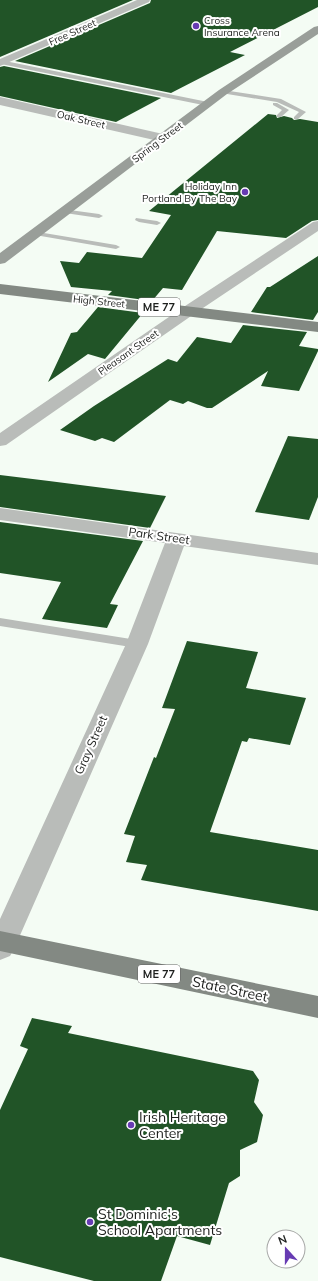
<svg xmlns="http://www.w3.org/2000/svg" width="318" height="1281" font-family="Mulish,sans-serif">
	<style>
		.building { fill: #215427 }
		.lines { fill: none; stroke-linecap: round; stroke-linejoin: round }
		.lane { fill: #b9bcb9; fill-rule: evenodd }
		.street { fill: #b9bcb9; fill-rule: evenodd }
		.secondary { fill: #999e99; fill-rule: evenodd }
		.primary { fill: #838983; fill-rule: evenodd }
		.poi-dot { fill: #673bb3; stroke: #fff; stroke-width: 1.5 }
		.labels { text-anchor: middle; stroke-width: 4; stroke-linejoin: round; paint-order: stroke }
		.far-poi-label { font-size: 10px; fill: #1e201e; stroke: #fff; text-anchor: start }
		.far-street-label { font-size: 10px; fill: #1e201e; stroke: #fff }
		.shield { fill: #fff; stroke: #626362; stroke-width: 1 }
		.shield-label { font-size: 11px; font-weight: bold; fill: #1e201e }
		.street-label { font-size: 12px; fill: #1e201e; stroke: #fff }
		.near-street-label { font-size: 14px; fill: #1e201e; stroke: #fff }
		.near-poi-label { font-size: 14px; fill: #1e201e; stroke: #fff; text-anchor: start }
	</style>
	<rect width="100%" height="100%" fill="#f4fcf4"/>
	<g class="building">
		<polygon points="0,0 133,0 0,57"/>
		<polygon points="151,0 318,0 318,7 230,52 245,55 171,93 15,61 150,3"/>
		<polygon points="4,66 161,98 116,122 0,96 0,67"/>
		<polygon points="268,114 276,115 277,118 284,116 292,118 294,120 300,119 318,122 318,220 312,221 286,238 217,231 182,290 163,288 152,301 108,295 112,291 71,287 60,261 79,263 87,252 142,258 171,215 149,211"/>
		<polygon points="318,256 318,312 313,320 251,312 267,287 270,287"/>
		<polygon points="98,307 143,313 105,359 88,354 48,382 71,333 77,332"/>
		<polygon points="243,325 307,332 299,346 318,349 318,351 299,391 261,386 268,371 212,408 207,408 188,401 183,404 170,400 114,442 102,438 95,441 60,430 94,406 168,359 177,362 197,337 231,343"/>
		<polygon points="288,436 318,439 318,497 309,520 255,512"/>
		<polygon points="0,475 49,481 166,496 150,528 0,507"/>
		<polygon points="0,522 143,541 110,604 118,605 107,628 42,619 61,582 0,573"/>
		<polygon points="187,641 258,652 246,688 306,698 290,745 249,738 247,742 242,741 210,832 318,850 318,911 141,880 147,865 126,862 135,836 124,834 154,757 156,758 175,709 162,708"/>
		<polygon points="32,1018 72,1026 68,1033 253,1071 259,1080 254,1102 263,1115 257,1142 240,1150 240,1176 229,1183 210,1245 177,1236 161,1281 94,1281 0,1257 0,1110 28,1049 20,1046"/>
	</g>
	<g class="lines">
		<g class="lane">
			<polygon points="0,60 208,102 211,104 208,106 1,64"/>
			<polygon points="223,90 281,99 306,112 298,119 294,119 294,117 299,112 277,102 221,93 220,92"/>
			<polygon points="273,103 277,103 289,110 281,117 277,117 277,115 282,110 273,105"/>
			<polygon points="62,209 99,214 103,216 99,218 65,213 62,213"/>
			<polygon points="136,218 157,221 161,223 157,225 139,222 135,220"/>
			<polygon points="32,231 116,245 120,247 116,249 35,235 32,235"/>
			<polygon points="0,618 137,640 141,641 143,644 141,647 137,648 0,626"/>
		</g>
		<g class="street">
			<polygon points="137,0 150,0 149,2 0,66 0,59"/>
			<polygon points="0,97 163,134 167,135 169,138 167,141 163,142 0,105"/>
			<polygon points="318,221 318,231 194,314 6,445 0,446 0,433 182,308 313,222"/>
			<polygon points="0,508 318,553 318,565 184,546 148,644 14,949 10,956 0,960 0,919 126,644 165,543 0,520"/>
		</g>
		<polygon class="secondary" points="318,26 318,34 227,94 5,263 0,264 0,253 219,90 314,27"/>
		<g class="primary">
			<polygon points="0,284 318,322 318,332 0,294"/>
			<polygon points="0,931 318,996 318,1018 0,951"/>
		</g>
	</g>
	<g class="poi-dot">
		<circle cx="196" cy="26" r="4"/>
		<circle cx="245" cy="192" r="4"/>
		<circle cx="131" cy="1125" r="4"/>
		<circle cx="90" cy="1222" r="4"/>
	</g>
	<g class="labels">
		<g class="far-poi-label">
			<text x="204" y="24">Cross<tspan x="204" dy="12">Insurance Arena</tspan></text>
			<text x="237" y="190" text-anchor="end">Holiday Inn<tspan x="237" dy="12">Portland By The Bay</tspan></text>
		</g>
		<g class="far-street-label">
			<text transform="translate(72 32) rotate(-24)" y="4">Free Street</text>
			<text transform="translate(81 119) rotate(13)" y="4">Oak Street</text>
			<text transform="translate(157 142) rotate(-37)" y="4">Spring Street</text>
			<text transform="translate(99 301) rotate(6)" y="4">High Street</text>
			<text transform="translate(128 352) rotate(-35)" y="4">Pleasant Street</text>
		</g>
		<g class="shield">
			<rect x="138" y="298" width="42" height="18" rx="3"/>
			<rect x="138" y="965" width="42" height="18" rx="3"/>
		</g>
		<g class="shield-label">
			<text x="159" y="311">ME 77</text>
			<text x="159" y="978">ME 77</text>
		</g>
		<g class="street-label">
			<text transform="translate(159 536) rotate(8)" y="4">Park Street</text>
			<text transform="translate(91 745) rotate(-66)" y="4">Gray Street</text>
		</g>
		<g class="near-street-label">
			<text transform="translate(230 989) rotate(12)" y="5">State Street</text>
		</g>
		<g class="near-poi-label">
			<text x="139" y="1122">Irish Heritage<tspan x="139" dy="16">Center</tspan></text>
			<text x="98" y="1219">St Dominic's<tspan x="98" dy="16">School Apartments</tspan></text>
		</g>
	</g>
	<g transform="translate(286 1249) rotate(339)"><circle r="19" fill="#ffffff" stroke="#a5a6a5"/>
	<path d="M0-3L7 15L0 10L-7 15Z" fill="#673bb3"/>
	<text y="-6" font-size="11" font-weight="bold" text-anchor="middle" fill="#1e201e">N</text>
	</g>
</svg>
